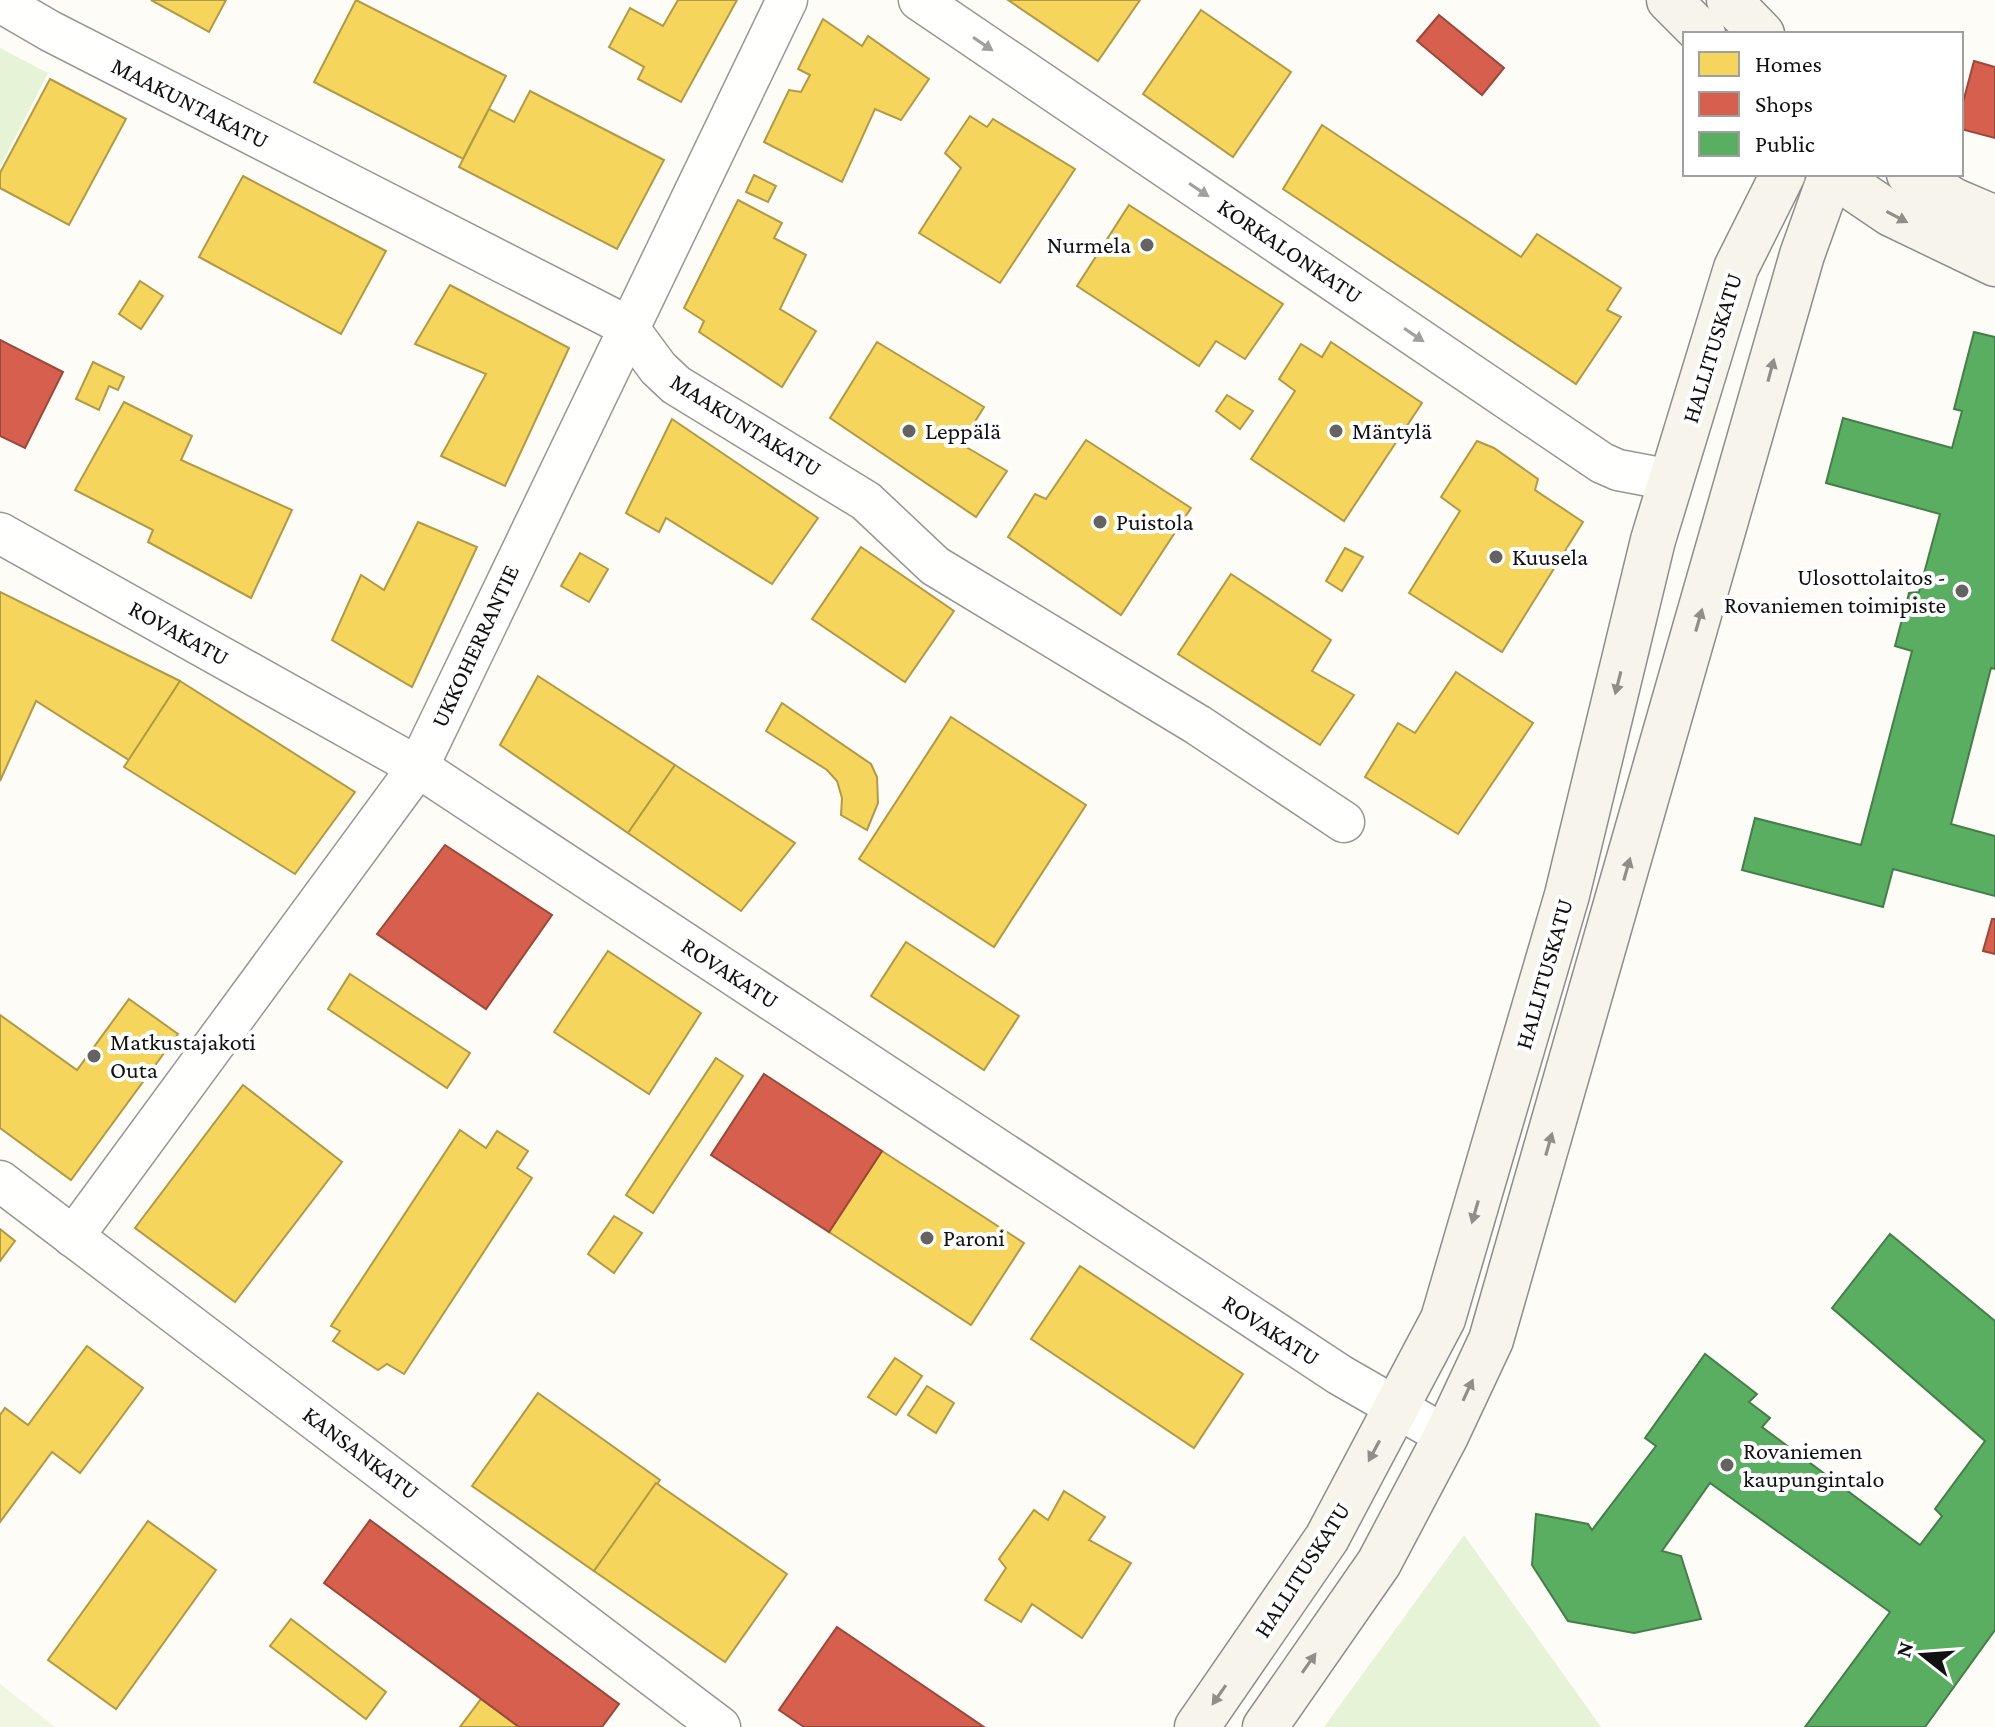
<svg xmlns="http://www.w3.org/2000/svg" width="1995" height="1727" font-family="'Crimson Pro',serif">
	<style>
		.green { fill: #e7f3d7 }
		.pitch { fill: #f0f6e1 }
		.homes { fill: #f6d55c; stroke: #b19a46; stroke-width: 2 }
		.shops { fill: #d6604d; stroke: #9b483b; stroke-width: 2 }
		.public { fill: #5aae61; stroke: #447f49; stroke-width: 2 }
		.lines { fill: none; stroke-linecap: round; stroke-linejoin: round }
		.street-casing { stroke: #979795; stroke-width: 43 }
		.secondary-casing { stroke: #8e8d8b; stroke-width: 47 }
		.street { stroke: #fffffe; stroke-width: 40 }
		.secondary { stroke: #f6f4eb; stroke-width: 44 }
		.oneway { fill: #a0a09f }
		.oneway2 { fill: #8f8e89 }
		.poi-dot { fill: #646362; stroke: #fff; stroke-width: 3 }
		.labels { text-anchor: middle; stroke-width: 8; stroke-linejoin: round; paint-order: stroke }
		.street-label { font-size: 24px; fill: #111; stroke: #fff }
		.poi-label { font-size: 24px; fill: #111; stroke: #fff; text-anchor: start }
	</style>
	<rect width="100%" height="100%" fill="#fdfcf7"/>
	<g class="green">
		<polygon points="0,48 48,73 0,167"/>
		<polygon points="1464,1535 1601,1727 1324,1727"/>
	</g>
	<polygon class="pitch" points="0,1684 55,1727 0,1727"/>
	<g class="homes">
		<polygon points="151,0 226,0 209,32"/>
		<polygon points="356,0 506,76 463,159 314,82"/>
		<polygon points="678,0 737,0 681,102 638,79 644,67 609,47 630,8 663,26"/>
		<polygon points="1008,0 1140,0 1098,61"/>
		<polygon points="1201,10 1291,72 1233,157 1143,94"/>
		<polygon points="823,19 862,46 868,36 929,79 901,120 875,109 842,182 764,142 789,90 801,92 810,75 798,69"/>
		<polygon points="50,79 126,119 69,225 0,188 0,173"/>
		<polygon points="530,91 664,160 617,249 459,167 489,109 514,122"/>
		<polygon points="970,116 987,127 993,119 1075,169 1000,283 919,233 961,168 945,153"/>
		<polygon points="1322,125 1521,257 1537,234 1621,288 1607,310 1621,317 1576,384 1283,189"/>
		<polygon points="754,175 776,186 768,202 746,192"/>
		<polygon points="243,176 386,251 341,334 199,257"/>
		<polygon points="738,200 782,223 774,238 806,255 780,309 816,331 782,387 699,332 704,321 684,308"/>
		<polygon points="1129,205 1283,304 1245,359 1216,341 1199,366 1077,286"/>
		<polygon points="140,281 163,296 141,329 119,314"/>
		<polygon points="450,285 569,348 505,486 441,456 486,374 415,344"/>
		<polygon points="877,342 984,407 961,444 1007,471 976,517 830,418"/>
		<polygon points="1331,342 1422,403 1344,521 1251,459 1295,391 1279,379 1301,344 1322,357"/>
		<polygon points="93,362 124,377 118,390 109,386 99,410 76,399"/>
		<polygon points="1227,395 1253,411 1240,429 1216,411"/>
		<polygon points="124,402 192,436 181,460 292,510 251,598 148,542 153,530 75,490"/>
		<polygon points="672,419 818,518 772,584 666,518 659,532 626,513"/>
		<polygon points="1086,440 1191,508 1121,615 1008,537 1035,494 1046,499"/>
		<polygon points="1477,441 1494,448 1538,479 1535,490 1583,522 1502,652 1409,593 1460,511 1441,497"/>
		<polygon points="418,522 477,547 412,687 332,640 361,575 384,590"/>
		<polygon points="861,547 954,611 905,682 812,619"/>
		<polygon points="1345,548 1363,557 1342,591 1326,581"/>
		<polygon points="580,553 608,569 589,602 561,586"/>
		<polygon points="1231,574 1331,640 1312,671 1354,695 1320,745 1178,654"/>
		<polygon points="0,592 180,681 129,760 36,701 0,781"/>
		<polygon points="1456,672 1533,723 1458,834 1365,777 1398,723 1415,733"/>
		<polygon points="538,676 675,765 628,833 500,745"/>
		<polygon points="180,681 355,792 295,874 124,767"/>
		<polygon points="782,703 871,764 877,777 878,803 867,830 841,815 842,798 837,781 827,770 766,731"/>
		<polygon points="951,717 1086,805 994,947 859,859"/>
		<polygon points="675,765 795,843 741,911 628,833"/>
		<polygon points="906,942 1019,1016 984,1070 871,996"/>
		<polygon points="608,951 701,1013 649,1094 554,1032"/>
		<polygon points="350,974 470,1053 447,1088 328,1009"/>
		<polygon points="129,999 178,1034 71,1180 0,1128 0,1015 77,1070"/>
		<polygon points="716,1058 743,1076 653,1213 626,1195"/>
		<polygon points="243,1085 342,1162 235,1302 135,1228"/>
		<polygon points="460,1130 486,1148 497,1131 528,1151 517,1168 532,1178 404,1374 387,1364 378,1370 333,1341 340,1331 331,1326"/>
		<polygon points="882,1151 1024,1243 971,1325 829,1232"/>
		<polygon points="614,1216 642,1233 614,1273 588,1254"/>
		<polygon points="0,1229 15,1241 0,1261"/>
		<polygon points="1080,1266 1243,1374 1194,1448 1031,1339"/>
		<polygon points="87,1346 143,1388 80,1473 52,1452 0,1522 0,1415 5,1408 28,1425"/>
		<polygon points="895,1358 922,1376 896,1415 868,1397"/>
		<polygon points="927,1386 954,1403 936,1433 908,1415"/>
		<polygon points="538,1393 660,1480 594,1571 472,1486"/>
		<polygon points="656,1483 787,1574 725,1662 594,1571"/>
		<polygon points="1064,1491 1105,1517 1089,1540 1131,1563 1082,1638 1032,1604 1021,1622 985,1600 1006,1568 999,1559 1034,1510 1048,1520"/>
		<polygon points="148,1521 216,1570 116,1709 48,1660"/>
		<polygon points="291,1619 386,1692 366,1719 270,1646"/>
		<polygon points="481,1699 519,1727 460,1727"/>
	</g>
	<g class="shops">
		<polygon points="1439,15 1504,68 1482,95 1417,41"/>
		<polygon points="1974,61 1995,67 1995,138 1961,129 1961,110"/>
		<polygon points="0,340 63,372 25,448 0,436"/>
		<polygon points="445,845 552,915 486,1009 377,934"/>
		<polygon points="1992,919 1995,919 1995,954 1983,951"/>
		<polygon points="764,1074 882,1151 829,1232 711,1155"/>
		<polygon points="370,1520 619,1704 602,1727 519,1727 324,1583"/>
		<polygon points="837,1627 984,1727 804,1727 779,1710"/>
	</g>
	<g class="public">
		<polygon points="1974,332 1995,337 1995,669 1991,668 1951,824 1995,836 1995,896 1893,869 1883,907 1742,870 1755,818 1861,845 1912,651 1895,646 1909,593 1919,592 1940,514 1826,483 1843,418 1952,448 1962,411 1954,409"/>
		<polygon points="1890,1234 1995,1321 1995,1630 1925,1727 1805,1727 1890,1612 1710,1483 1662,1551 1681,1556 1701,1619 1634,1633 1568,1621 1532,1565 1536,1514 1588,1524 1592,1530 1656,1446 1645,1438 1705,1354 1757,1394 1749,1402 1770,1418 1762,1427 1920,1545 1942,1516 1935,1509 1985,1441 1832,1308"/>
	</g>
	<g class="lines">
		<defs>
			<g id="street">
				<polyline points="919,0 1602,463 1618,470 1671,480"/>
				<polyline points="0,2 50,31 627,326 658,368 676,385 866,501 935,566 1198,725 1344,822"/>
				<polyline points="0,533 418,767 1340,1375 1446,1436"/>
				<polyline points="0,1181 720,1727"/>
				<polyline points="73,1237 418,767 787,0"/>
			</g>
			<g id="secondary">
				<polyline points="1669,0 1703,34"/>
				<polyline points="1729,0 1762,34"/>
				<polyline points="1832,174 1891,214 1995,264"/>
				<polyline points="1909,174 1955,201 1995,218"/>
				<polyline points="1197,1727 1327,1538 1443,1319 1567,895 1653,540 1736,268 1783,174"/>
				<polyline points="1265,1727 1379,1563 1446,1436 1491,1340 1802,255 1831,174"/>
			</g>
		</defs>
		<use href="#street" class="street-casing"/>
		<use href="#secondary" class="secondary-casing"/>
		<use href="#street" class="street"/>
		<use href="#secondary" class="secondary"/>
	</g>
	<defs><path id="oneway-solid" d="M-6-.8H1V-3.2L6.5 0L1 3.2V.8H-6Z" transform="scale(2)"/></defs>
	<g class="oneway">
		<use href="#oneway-solid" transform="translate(983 44) rotate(34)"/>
		<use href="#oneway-solid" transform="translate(1199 190) rotate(34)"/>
		<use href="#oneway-solid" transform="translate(1414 335) rotate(34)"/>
	</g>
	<g class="oneway2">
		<use href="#oneway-solid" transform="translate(1897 217) rotate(28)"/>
		<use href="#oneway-solid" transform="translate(1771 370) rotate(-75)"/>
		<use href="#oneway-solid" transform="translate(1699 620) rotate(-74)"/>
		<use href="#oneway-solid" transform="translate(1618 683) rotate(104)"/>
		<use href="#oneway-solid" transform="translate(1627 869) rotate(-74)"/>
		<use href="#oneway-solid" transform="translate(1549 1144) rotate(-74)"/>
		<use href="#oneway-solid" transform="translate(1475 1212) rotate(106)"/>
		<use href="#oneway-solid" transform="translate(1468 1390) rotate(-65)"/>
		<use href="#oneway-solid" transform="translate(1374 1451) rotate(118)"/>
		<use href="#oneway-solid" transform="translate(1309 1663) rotate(-55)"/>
		<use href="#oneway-solid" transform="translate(1219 1695) rotate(125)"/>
	</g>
	<g class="poi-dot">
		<circle cx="1147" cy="245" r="8"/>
		<circle cx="909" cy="431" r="8"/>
		<circle cx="1336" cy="431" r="8"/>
		<circle cx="1100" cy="522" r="8"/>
		<circle cx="1496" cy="557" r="8"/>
		<circle cx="1962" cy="591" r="8"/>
		<circle cx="94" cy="1056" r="8"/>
		<circle cx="927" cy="1238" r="8"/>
		<circle cx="1727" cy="1465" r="8"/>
	</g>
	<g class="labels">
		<g class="street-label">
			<text transform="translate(190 103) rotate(27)" y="8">MAAKUNTAKATU</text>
			<text transform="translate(1290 251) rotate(34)" y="8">KORKALONKATU</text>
			<text transform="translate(1712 348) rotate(-73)" y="8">HALLITUSKATU</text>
			<text transform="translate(746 425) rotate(32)" y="8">MAAKUNTAKATU</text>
			<text transform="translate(179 633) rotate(29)" y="8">ROVAKATU</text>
			<text transform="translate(475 646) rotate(-65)" y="8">UKKOHERRANTIE</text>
			<text transform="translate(730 973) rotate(33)" y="8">ROVAKATU</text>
			<text transform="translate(1544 974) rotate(-74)" y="8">HALLITUSKATU</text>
			<text transform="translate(1271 1330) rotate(33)" y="8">ROVAKATU</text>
			<text transform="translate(361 1453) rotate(37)" y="8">KANSANKATU</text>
			<text transform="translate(1302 1570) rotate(-57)" y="8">HALLITUSKATU</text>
		</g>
		<g class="poi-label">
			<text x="1131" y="253" text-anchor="end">Nurmela</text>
			<text x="925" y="439">Leppälä</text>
			<text x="1352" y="439">Mäntylä</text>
			<text x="1116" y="530">Puistola</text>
			<text x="1512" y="565">Kuusela</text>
			<text x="1946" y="585" text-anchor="end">Ulosottolaitos -<tspan x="1946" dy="28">Rovaniemen toimipiste</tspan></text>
			<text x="110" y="1050">Matkustajakoti<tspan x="110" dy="28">Outa</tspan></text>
			<text x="943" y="1246">Paroni</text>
			<text x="1743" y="1459">Rovaniemen<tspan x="1743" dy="28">kaupungintalo</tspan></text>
		</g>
	</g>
	<rect x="1683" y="32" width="280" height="144" fill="#ffffff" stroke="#a0a0a0" stroke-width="2"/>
	<rect x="1699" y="52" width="40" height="24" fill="#f6d55c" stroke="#a0a0a0" stroke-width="2"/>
	<text x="1755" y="72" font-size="24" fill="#111111">Homes</text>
	<rect x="1699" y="92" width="40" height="24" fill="#d6604d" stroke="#a0a0a0" stroke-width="2"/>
	<text x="1755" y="112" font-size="24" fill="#111111">Shops</text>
	<rect x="1699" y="132" width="40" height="24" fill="#5aae61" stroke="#a0a0a0" stroke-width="2"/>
	<text x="1755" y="152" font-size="24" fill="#111111">Public</text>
	<g transform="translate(1923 1655) rotate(287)" stroke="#ffffff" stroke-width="6" paint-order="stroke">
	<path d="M0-6L14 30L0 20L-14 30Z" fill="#111111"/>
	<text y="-12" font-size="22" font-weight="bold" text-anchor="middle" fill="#111111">N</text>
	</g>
</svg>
